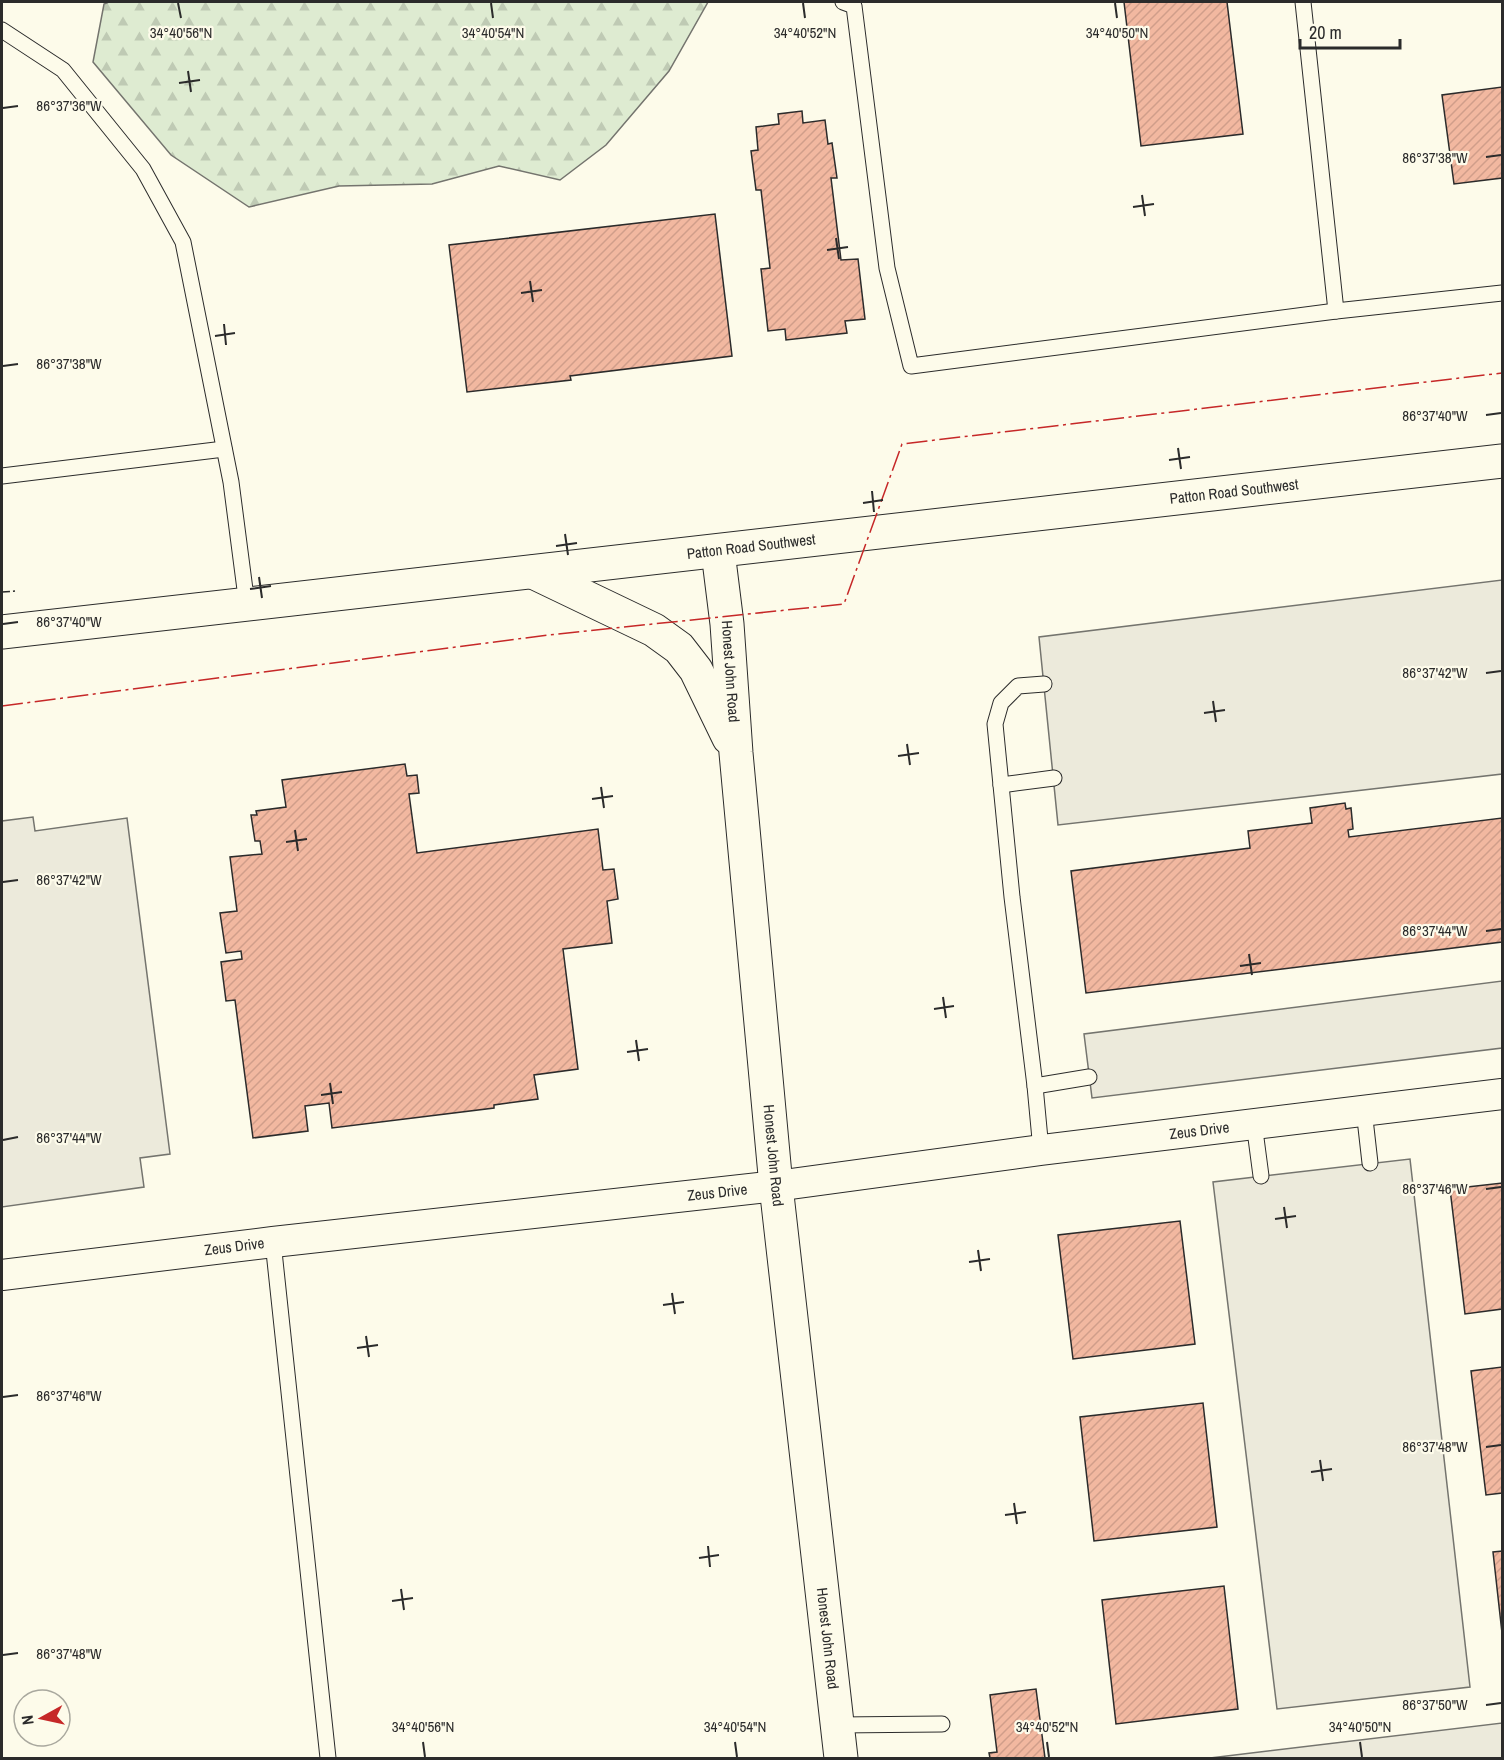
<svg xmlns="http://www.w3.org/2000/svg" width="1504" height="1760" font-family="'Archivo Narrow',sans-serif">
	<style>
		.forest { fill: url(#forest-firs); stroke: #74746e; stroke-width: 1.5 }
		.parking { fill: #eceadb; stroke: #74746e; stroke-width: 1.5 }
		.building { fill: url(#building-hatch); stroke: #2b2b2b; stroke-width: 1.5 }
		.lines { fill: none; stroke-linecap: round; stroke-linejoin: round }
		.lane-casing { stroke: #2b2b2b; stroke-width: 17 }
		.street-casing { stroke: #2b2b2b; stroke-width: 32 }
		.secondary-casing { stroke: #2b2b2b; stroke-width: 35 }
		.lane { stroke: #fdfbea; stroke-width: 15 }
		.street { stroke: #fdfbea; stroke-width: 30 }
		.secondary { stroke: #fdfbea; stroke-width: 33 }
		.fence { stroke: #2b2b2b; stroke-width: 1.5; stroke-dasharray: 8 3; stroke-linecap: butt }
		.power { stroke: #c62828; stroke-width: 1.5; stroke-dasharray: 21 4.5 3 4.5; stroke-linecap: butt }
		.ticks { fill: none; stroke: #2b2b2b; stroke-width: 2 }
		.labels { text-anchor: middle; stroke-width: 4.5; stroke-linejoin: round; paint-order: stroke }
		.street-label { font-size: 15px; fill: #2b2b2b; stroke: #fdfbea }
		.ticks-label { font-size: 15px; text-anchor: middle; fill: #2b2b2b; stroke: #fdfbea; stroke-width: 4.5; stroke-linejoin: round; paint-order: stroke }
	</style>
	<defs>
		<pattern id="forest-firs" width="22" height="20" patternUnits="userSpaceOnUse" patternTransform="scale(1.5)"><rect width="22" height="20" fill="#deebd1"/><path d="M5 1l3.5 6h-7zM16 11l3.5 6h-7z" fill="#bfcab4"/></pattern>
		<pattern id="building-hatch" width="6" height="6" patternUnits="userSpaceOnUse" patternTransform="scale(1.5)"><rect width="6" height="6" fill="#f2b8a0"/><path d="M-1 1l2-2M0 6l6-6M5 7l2-2" fill="none" stroke="#d09e8a"/></pattern>
	</defs>
	<rect width="100%" height="100%" fill="#fdfbea"/>
	<polygon class="forest" points="109,2 708,2 669,71 606,145 560,180 499,166 432,184 339,186 249,207 171,155 93,62 104,4"/>
	<g class="parking">
		<polygon points="1502,580 1502,774 1058,825 1039,637"/>
		<polygon points="33,817 35,831 127,818 170,1154 140,1158 144,1187 2,1207 2,821"/>
		<polygon points="1502,981 1502,1048 1092,1098 1084,1034"/>
		<polygon points="1410,1159 1470,1687 1277,1709 1213,1182"/>
		<polygon points="1502,1723 1502,1758 1210,1758"/>
	</g>
	<g class="building">
		<polygon points="1124,2 1227,2 1243,134 1141,146"/>
		<polygon points="1502,87 1502,178 1454,184 1442,95"/>
		<polygon points="802,111 803,123 825,120 828,144 832,143 837,178 831,178 841,260 858,259 865,319 845,321 847,333 786,340 785,329 768,331 761,269 770,268 761,190 756,190 751,151 758,150 756,127 779,124 778,114"/>
		<polygon points="715,214 732,356 570,376 571,380 467,392 449,245"/>
		<polygon points="405,764 407,776 417,775 419,793 409,794 417,853 598,829 603,870 614,869 618,899 607,901 612,943 563,949 578,1069 534,1075 538,1099 494,1105 494,1108 332,1128 329,1103 305,1106 308,1131 253,1138 235,1000 226,1001 221,962 242,959 241,951 226,953 220,913 237,911 230,857 262,854 260,841 255,841 251,815 257,815 256,811 286,807 282,780"/>
		<polygon points="1345,803 1346,809 1351,808 1353,829 1348,830 1349,837 1502,818 1502,942 1086,993 1071,871 1250,848 1248,831 1312,823 1310,808"/>
		<polygon points="1502,1183 1502,1309 1465,1314 1450,1189"/>
		<polygon points="1180,1221 1195,1344 1073,1359 1058,1235"/>
		<polygon points="1502,1367 1502,1493 1486,1495 1471,1371"/>
		<polygon points="1203,1403 1217,1527 1094,1541 1080,1417"/>
		<polygon points="1502,1551 1502,1633 1493,1552"/>
		<polygon points="1224,1586 1238,1709 1116,1724 1102,1600"/>
		<polygon points="1036,1689 1045,1758 990,1758 989,1753 997,1752 990,1695"/>
	</g>
	<g class="lines">
		<defs>
			<g id="lane">
				<polyline points="843,2 854,6 887,268 911,366 1336,311 1502,293"/>
				<polyline points="1303,2 1336,311"/>
				<polyline points="2,30 63,70 143,169 183,242 231,482 247,605"/>
				<polyline points="2,476 224,449"/>
				<polyline points="1001,785 1054,778"/>
				<polyline points="1035,1086 1089,1077"/>
				<polyline points="1364,1110 1370,1163"/>
				<polyline points="1254,1123 1261,1176"/>
				<polyline points="1041,1150 1035,1086 1012,897 995,724 1001,703 1018,686 1044,684"/>
				<polyline points="273,1242 328,1758"/>
				<polyline points="837,1725 942,1724"/>
			</g>
			<g id="street">
				<path id="s1" d="M2 1275 273 1242 776 1186 1041 1150 1502 1094"/>
			</g>
			<g id="secondary">
				<path id="s2" d="M718 552 727 624 736 753 776 1186 841 1758"/>
				<polyline points="533,572 654,630 679,648 696,670 729,738"/>
				<path id="s3" d="M2 632 1502 461"/>
			</g>
		</defs>
		<use href="#lane" class="lane-casing"/>
		<use href="#street" class="street-casing"/>
		<use href="#secondary" class="secondary-casing"/>
		<use href="#lane" class="lane"/>
		<use href="#street" class="street"/>
		<use href="#secondary" class="secondary"/>
		<polyline class="fence" points="2,592 15,591"/>
		<polyline class="power" points="2,706 548,635 844,604 902,444 1502,373"/>
	</g>
	<path class="ticks" d="M178 3 181 18M491 3 493 18M803 3 805 18M1115 3 1117 18M188 71 191 92M179 83 200 80M3 108 18 106M1486 157 1501 155M1142 195 1145 216M1133 207 1154 204M836 238 839 259M827 250 848 247M530 281 533 302M521 293 542 290M224 324 226 345M215 336 235 333M3 366 18 364M1486 415 1501 413M1178 448 1181 469M1169 460 1190 457M872 491 874 512M863 503 883 500M565 534 568 555M556 546 577 543M259 577 262 598M250 589 271 586M3 624 18 622M1486 673 1501 671M1213 701 1216 722M1204 713 1225 710M907 744 910 765M898 756 919 753M601 787 604 808M592 799 613 796M295 830 298 851M286 842 307 839M3 882 18 880M1486 931 1501 929M1249 954 1252 975M1240 966 1261 963M943 997 946 1018M934 1009 954 1006M636 1040 639 1061M627 1052 648 1049M330 1083 333 1104M321 1095 342 1092M3 1140 18 1137M1486 1189 1501 1187M1284 1207 1287 1228M1275 1219 1296 1216M978 1250 981 1271M969 1262 990 1259M672 1293 675 1314M663 1305 684 1302M366 1336 369 1357M357 1348 378 1345M3 1397 18 1395M1486 1447 1501 1445M1320 1460 1323 1481M1311 1472 1332 1469M1014 1503 1017 1524M1005 1515 1026 1512M708 1546 710 1567M699 1558 719 1555M401 1589 404 1610M392 1601 413 1598M3 1655 18 1653M1486 1705 1501 1703M423 1742 425 1757M735 1742 737 1757M1047 1742 1049 1757M1360 1742 1362 1757"/>
	<g class="labels">
		<g class="street-label">
			<text dy="5" stroke="none"><textPath href="#s3" startOffset="1240">Patton Road Southwest</textPath></text>
			<text dy="5" stroke="none"><textPath href="#s3" startOffset="754">Patton Road Southwest</textPath></text>
			<text dy="5" stroke="none"><textPath href="#s2" startOffset="120">Honest John Road</textPath></text>
			<text dy="5" stroke="none"><textPath href="#s1" startOffset="1206">Zeus Drive</textPath></text>
			<text dy="5" stroke="none"><textPath href="#s2" startOffset="606">Honest John Road</textPath></text>
			<text dy="5" stroke="none"><textPath href="#s1" startOffset="720">Zeus Drive</textPath></text>
			<text dy="5" stroke="none"><textPath href="#s1" startOffset="234">Zeus Drive</textPath></text>
			<text dy="5" stroke="none"><textPath href="#s2" startOffset="1092">Honest John Road</textPath></text>
		</g>
	</g>
	<g class="ticks-label">
		<text x="181" y="38">34°40'56"N</text>
		<text x="493" y="38">34°40'54"N</text>
		<text x="805" y="38">34°40'52"N</text>
		<text x="1117" y="38">34°40'50"N</text>
		<text x="69" y="111">86°37'36"W</text>
		<text x="1435" y="163">86°37'38"W</text>
		<text x="69" y="369">86°37'38"W</text>
		<text x="1435" y="421">86°37'40"W</text>
		<text x="69" y="627">86°37'40"W</text>
		<text x="1435" y="678">86°37'42"W</text>
		<text x="69" y="885">86°37'42"W</text>
		<text x="1435" y="936">86°37'44"W</text>
		<text x="69" y="1143">86°37'44"W</text>
		<text x="1435" y="1194">86°37'46"W</text>
		<text x="69" y="1401">86°37'46"W</text>
		<text x="1435" y="1452">86°37'48"W</text>
		<text x="69" y="1659">86°37'48"W</text>
		<text x="1435" y="1710">86°37'50"W</text>
		<text x="423" y="1732">34°40'56"N</text>
		<text x="735" y="1732">34°40'54"N</text>
		<text x="1047" y="1732">34°40'52"N</text>
		<text x="1360" y="1732">34°40'50"N</text>
	</g>
	<rect width="1504" height="1760" fill="none" stroke="#2b2b2b" stroke-width="6"/>
	<g transform="translate(42 1718) rotate(262)"><circle r="28" fill="#fdfbea" stroke="#a9a89e" stroke-width="1.5"/>
	<path d="M0-4.5L10 22L0 15L-10 22Z" fill="#c62828"/>
	<text y="-9" font-size="16" font-weight="bold" text-anchor="middle" fill="#2b2b2b">N</text>
	</g>
	<path d="M1300 39v9h100v-9" fill="none" stroke="#2b2b2b" stroke-width="3"/>
	<text x="1309" y="39" font-size="18" fill="#2b2b2b" stroke="#fdfbea" stroke-width="4.5" paint-order="stroke">20 m</text>
</svg>
